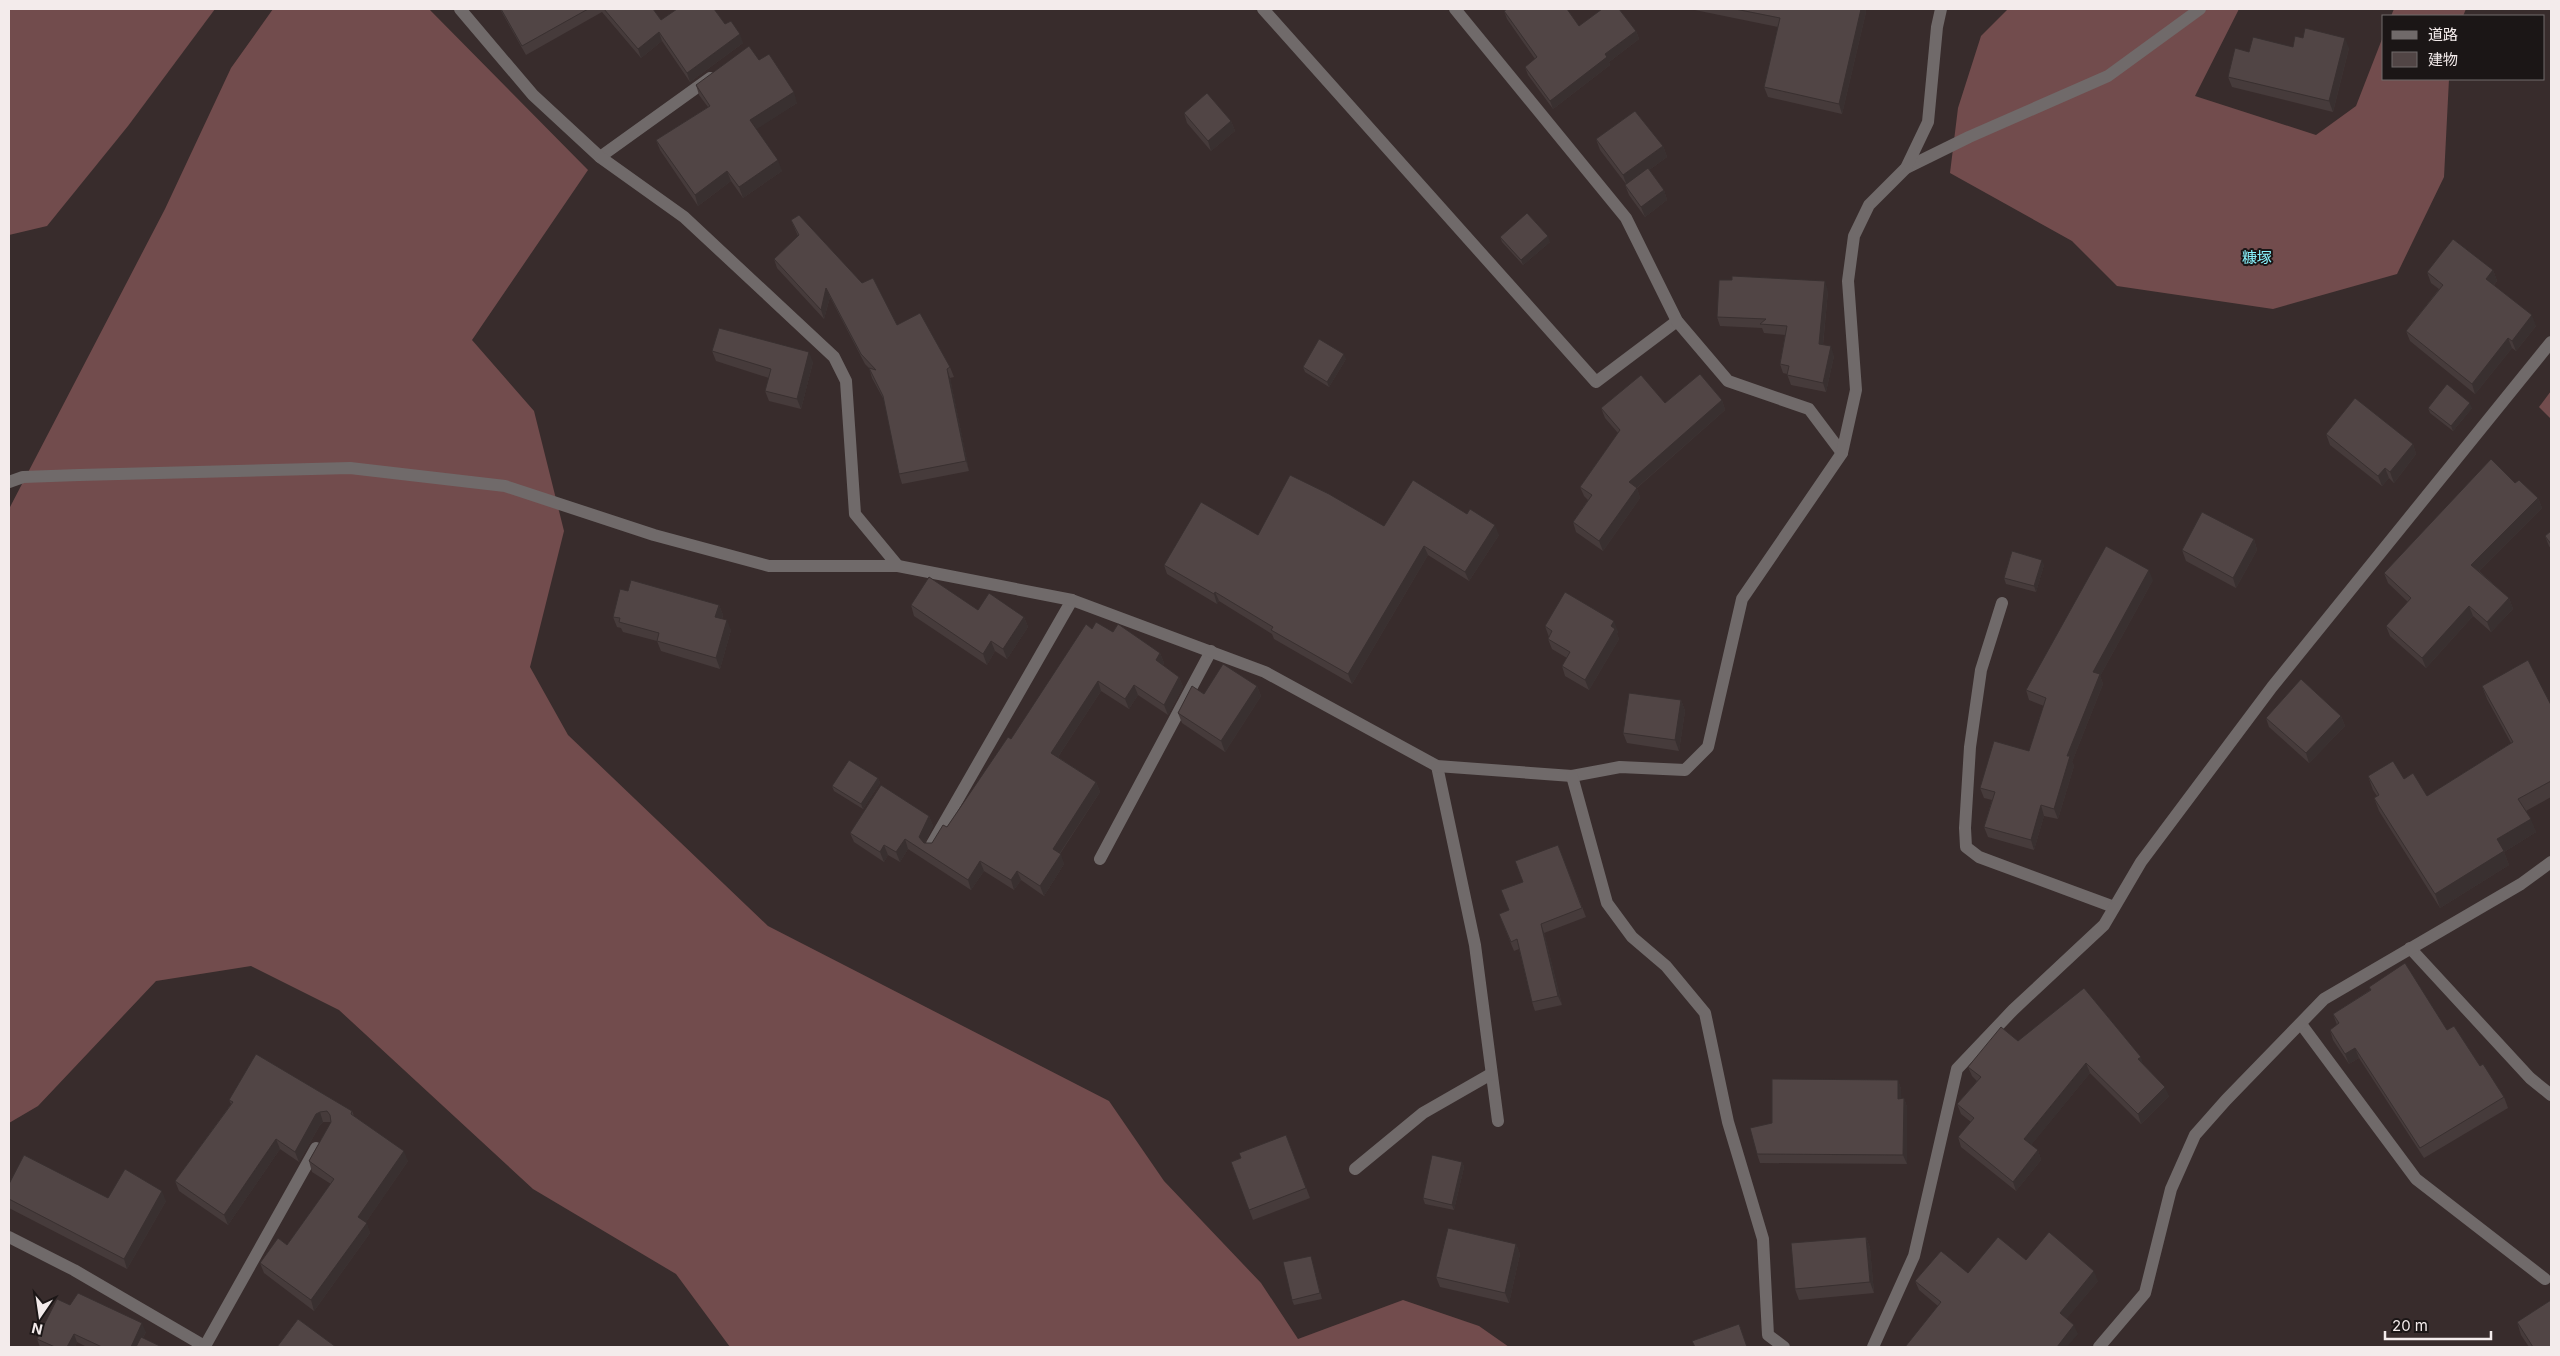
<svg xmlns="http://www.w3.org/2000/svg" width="2560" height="1356" font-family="Inter,'Noto Sans JP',sans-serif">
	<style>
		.forest { fill: #724c4d }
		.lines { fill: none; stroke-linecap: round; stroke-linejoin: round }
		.service { stroke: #706a6a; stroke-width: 12 }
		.minor { stroke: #706a6a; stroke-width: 12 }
		.wall { fill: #463b3b }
		.shaded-wall { fill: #393030 }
		.building { fill: #514545; stroke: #393030 }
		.labels { text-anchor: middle; stroke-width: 4; stroke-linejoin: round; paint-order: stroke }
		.quarter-label { font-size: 15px; fill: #88f3fe; stroke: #1b1616 }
	</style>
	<rect width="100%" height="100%" fill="#382c2c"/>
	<g class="forest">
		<polygon points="9,9 215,9 128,126 47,226 9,235"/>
		<polygon points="273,9 429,9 588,170 472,340 534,411 564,531 530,667 568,735 768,926 1109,1101 1164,1181 1261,1283 1298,1339 1403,1300 1479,1326 1509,1347 730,1347 676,1274 533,1189 339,1010 251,966 156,981 38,1106 9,1123 9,509 165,209 231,68"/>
		<polygon points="2008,9 2239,9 2195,96 2316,135 2356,106 2384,34 2384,79 2449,79 2444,177 2397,274 2273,309 2117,286 2072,241 1950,173 1958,108 1981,36"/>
		<polygon points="2394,9 2466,9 2463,16 2391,16"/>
		<polygon points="2551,391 2551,419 2539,407"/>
	</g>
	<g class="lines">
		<g class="service">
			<polyline points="600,157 710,78"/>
			<polyline points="2002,603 1981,670 1970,747 1965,828 1966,847 1979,857 2114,907"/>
			<polyline points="1437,766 1475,945 1498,1121"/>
			<polyline points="932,844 1072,600"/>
			<polyline points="1100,859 1211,651"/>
			<polyline points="2410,948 2530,1078 2551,1095"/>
			<polyline points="2301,1024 2416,1179 2545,1279"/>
			<polyline points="1355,1169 1423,1113 1491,1074"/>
		</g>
		<g class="minor">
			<polyline points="460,9 533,95 600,157 684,217 834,357 846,381 855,514 898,566"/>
			<polyline points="1263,9 1596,382 1677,321"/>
			<polyline points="1455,9 1626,218 1677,321 1728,381 1809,409 1842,453"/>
			<polyline points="1906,168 1969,137 2108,76 2200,9"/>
			<polyline points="9,482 23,477 79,475 350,468 505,486 654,535 769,566 898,566 1072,600 1265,672 1437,766 1572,776 1620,767 1685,770 1708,747 1742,599 1842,453 1856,390 1848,281 1854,236 1869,205 1906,168 1928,122 1937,27 1941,9"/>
			<polyline points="1572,776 1607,903 1632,937 1666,966 1705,1013 1728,1122 1763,1239 1768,1335 1784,1347"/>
			<polyline points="9,1237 74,1270 206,1347"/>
			<polyline points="205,1346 316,1148"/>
			<polyline points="1873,1347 1914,1256 1957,1069 2013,1010 2104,925 2141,862 2272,687 2551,342"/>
			<polyline points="2099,1347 2145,1293 2171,1189 2195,1135 2226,1100 2324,999 2521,884 2551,862"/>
		</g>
	</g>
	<g class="wall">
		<polygon points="500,9 653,9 661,20 725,24 743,43 690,82 662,41 641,58 602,12 526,55"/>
		<polygon points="1690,9 1865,9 1866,12 1842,114 1768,97 1764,87 1778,27"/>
		<polygon points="1504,11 1579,26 1636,31 1639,39 1609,62 1610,65 1553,109 1528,75 1525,67 1535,59 1507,19"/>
		<polygon points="2303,38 2349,48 2333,112 2232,87 2228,77 2249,52 2293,47"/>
		<polygon points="759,60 797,103 756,129 782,171 743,198 731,181 698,206 660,150 656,140 708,107 699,95 696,85"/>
		<polygon points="1184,113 1231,121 1235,131 1211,151 1187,123"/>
		<polygon points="1596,139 1663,146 1667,157 1649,170 1664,190 1667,200 1645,217 1629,195 1625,185 1626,184 1600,150"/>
		<polygon points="791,220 897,325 950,367 954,377 950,378 969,471 902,484 899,474 884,400 872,378 869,368 865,364 830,297 824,319 777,268 774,259 798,236"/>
		<polygon points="1500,237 1550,242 1523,265 1502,242"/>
		<polygon points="2493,270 2497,281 2494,285 2536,326 2516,351 2512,348 2475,394 2410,341 2406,331 2439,289 2431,283 2427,272"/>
		<polygon points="1828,291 1823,345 1834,356 1826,392 1791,385 1787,374 1783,373 1780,364 1785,335 1764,333 1762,328 1720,326 1717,317"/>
		<polygon points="712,351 813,362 801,409 769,401 765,391 769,378 716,361"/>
		<polygon points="1346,359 1329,387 1305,372 1303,367"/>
		<polygon points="1722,400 1725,410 1637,488 1640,498 1603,551 1576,532 1573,522 1588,500 1584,496 1580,487 1618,433 1605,418 1601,408 1665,403"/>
		<polygon points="2428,408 2472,408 2453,431 2430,413"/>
		<polygon points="2326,434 2413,444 2416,454 2394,483 2389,478 2382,486 2330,445"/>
		<polygon points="2515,483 2538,498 2542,508 2479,571 2509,598 2513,609 2491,632 2473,616 2426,668 2390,636 2386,626 2408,602 2388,583 2384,573"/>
		<polygon points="1384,526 1499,535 1469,581 1428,555 1352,684 1274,639 1272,634 1219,601 1217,604 1167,574 1164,565 1258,535"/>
		<polygon points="2551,531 2551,549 2549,546 2545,536"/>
		<polygon points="2254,539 2257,550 2236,588 2186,561 2182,550"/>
		<polygon points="2044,565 2036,592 2006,584 2004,578"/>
		<polygon points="2153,580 2100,676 2103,684 2072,762 2074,766 2058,819 2044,816 2034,850 1988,837 1984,827 1992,800 1984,798 1980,788 2029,751 2044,706 2029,700 2026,690"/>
		<polygon points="628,591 719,605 723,615 722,619 731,630 720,669 661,651 657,641 623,632 621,628 617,627 613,617"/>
		<polygon points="911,605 978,610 1024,617 1028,627 1007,659 995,651 987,665 914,616"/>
		<polygon points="1545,626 1618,631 1617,634 1619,639 1589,690 1565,676 1562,666 1567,658 1552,649 1548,639 1549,637"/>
		<polygon points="1092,629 1113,632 1160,653 1164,663 1163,665 1179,677 1183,687 1168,715 1138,695 1129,709 1101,691 1058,757 1096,782 1100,792 1060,854 1064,864 1044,896 1021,880 1014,890 984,871 971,890 908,849 900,862 888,855 884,862 854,842 850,833 929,816 933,826 925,843 932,843 947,827"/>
		<polygon points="1257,686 1261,696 1225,752 1182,723 1178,713 1204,694"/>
		<polygon points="2482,686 2551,705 2551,797 2526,811 2536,832 2504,852 2509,865 2440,908 2379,811 2374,798 2377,796 2373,790 2368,776 2404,779 2427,796 2511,743 2487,699"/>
		<polygon points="1681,700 1685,711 1679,751 1627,743 1623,733"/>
		<polygon points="2341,716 2345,726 2309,763 2269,727 2266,718"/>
		<polygon points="878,778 880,783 863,809 834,791 832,786"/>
		<polygon points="1558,845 1586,917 1544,933 1562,1005 1535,1011 1532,1002 1519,949 1514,951 1499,914 1509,910 1523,882"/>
		<polygon points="2369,987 2447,1030 2480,1066 2504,1097 2508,1108 2424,1158 2359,1058 2349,1064 2333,1040 2330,1030 2337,1025 2333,1014 2370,990"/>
		<polygon points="2018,1041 2143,1065 2169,1096 2141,1124 2090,1073 2031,1145 2038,1150 2041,1160 2016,1191 1961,1147 1958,1137 1971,1122 1961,1114 1957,1104 1977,1081 1972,1076 1968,1067"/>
		<polygon points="1898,1080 1901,1089 1901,1099 1904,1098 1907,1107 1907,1164 1760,1163 1757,1154 1772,1123"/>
		<polygon points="229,1100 352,1111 354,1116 408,1161 366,1222 370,1233 314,1311 264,1273 260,1263 287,1245 331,1184 312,1172 309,1161 331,1122 323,1122 320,1125 299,1162 280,1149 228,1225 179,1191 175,1181 231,1104"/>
		<polygon points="1286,1135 1310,1198 1253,1220 1231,1162 1241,1158"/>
		<polygon points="1462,1162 1464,1167 1454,1210 1425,1204 1423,1198"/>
		<polygon points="9,1184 108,1198 166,1201 127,1269 9,1208"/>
		<polygon points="1866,1237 1870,1248 1874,1293 1799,1300 1795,1289"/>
		<polygon points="1516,1244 1520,1254 1509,1303 1440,1287 1436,1277"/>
		<polygon points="2026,1260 2098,1281 2066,1319 2078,1334 1938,1306 1919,1290 1915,1281 1968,1273"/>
		<polygon points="1312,1261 1322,1299 1294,1305 1292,1300"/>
		<polygon points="70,1305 146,1332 143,1338 162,1347 87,1347 77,1342 75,1347 40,1347 37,1339"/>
		<polygon points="2517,1322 2551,1347 2529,1347 2521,1335"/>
	</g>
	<g class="shaded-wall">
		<polygon points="1861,9 1865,9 1866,12 1842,114 1839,104"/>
		<polygon points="1636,31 1639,39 1609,62 1610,65 1553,109 1550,101 1605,54"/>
		<polygon points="659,32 662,41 641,58 638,49"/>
		<polygon points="740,34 743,43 690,82 687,73"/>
		<polygon points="2345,38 2349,48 2333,112 2329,101"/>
		<polygon points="794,92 797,103 754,131 750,120"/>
		<polygon points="1231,121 1235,131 1211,151 1208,141"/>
		<polygon points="1663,146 1667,157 1627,186 1623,175"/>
		<polygon points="778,160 782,171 743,198 739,187"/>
		<polygon points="727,171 731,181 698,206 695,195"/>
		<polygon points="1664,190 1667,200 1645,217 1641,207"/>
		<polygon points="1548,236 1550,242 1523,265 1521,260"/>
		<polygon points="2493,270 2497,281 2490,289 2486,279"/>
		<polygon points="1825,281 1828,291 1822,353 1819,344"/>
		<polygon points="826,288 830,297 824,319 821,310"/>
		<polygon points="2532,315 2536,326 2516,351 2512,341"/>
		<polygon points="2508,338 2512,348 2475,394 2472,384"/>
		<polygon points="1831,346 1834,356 1826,392 1823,383"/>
		<polygon points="809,352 813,362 801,409 797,399"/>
		<polygon points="1344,354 1346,359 1329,387 1327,382"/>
		<polygon points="947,369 950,378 969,471 966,461"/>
		<polygon points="1722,400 1725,410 1632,492 1629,482"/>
		<polygon points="2470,403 2472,408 2453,431 2451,426"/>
		<polygon points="2413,444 2416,454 2394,483 2390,472"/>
		<polygon points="2385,468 2389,478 2382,486 2378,476"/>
		<polygon points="1637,488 1640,498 1603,551 1599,541"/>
		<polygon points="2538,498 2542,508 2475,575 2471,565"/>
		<polygon points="1495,525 1499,535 1469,581 1465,572"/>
		<polygon points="2254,539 2257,550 2236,588 2233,578"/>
		<polygon points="1424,546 1428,555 1352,684 1348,674"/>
		<polygon points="2042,560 2044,565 2036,592 2034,586"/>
		<polygon points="2149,570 2153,580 2100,676 2103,684 2072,762 2074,766 2058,819 2054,809 2067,756 2093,672"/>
		<polygon points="1215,592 1219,601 1217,604 1214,594"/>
		<polygon points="2509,598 2513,609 2491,632 2487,622"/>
		<polygon points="719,605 723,615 719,627 715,617"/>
		<polygon points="2469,606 2473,616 2426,668 2422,658"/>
		<polygon points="1024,617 1028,627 1007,659 1003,649"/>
		<polygon points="727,620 731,630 720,669 716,658"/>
		<polygon points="1614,621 1618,631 1617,634 1619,639 1589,690 1585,680"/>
		<polygon points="991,641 995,651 987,665 983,654"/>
		<polygon points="1160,653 1164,663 1159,670 1156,660"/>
		<polygon points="1179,677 1183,687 1168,715 1164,705"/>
		<polygon points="1098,681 1101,691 1054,763 1051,753"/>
		<polygon points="1134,685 1138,695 1129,709 1125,699"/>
		<polygon points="1257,686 1261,696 1225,752 1221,741"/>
		<polygon points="1681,700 1685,711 1679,751 1675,740"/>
		<polygon points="2341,716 2345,726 2309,763 2306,753"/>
		<polygon points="878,778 880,783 863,809 861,804"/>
		<polygon points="1096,782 1100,792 1056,859 1053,849"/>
		<polygon points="2041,805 2044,816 2034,850 2031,840"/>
		<polygon points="929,816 933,826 923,847 919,837"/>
		<polygon points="2531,819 2536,832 2504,852 2509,865 2440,908 2435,894 2497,839"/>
		<polygon points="905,839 908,849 900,862 896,852"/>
		<polygon points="884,845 888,855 884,862 880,852"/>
		<polygon points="1061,854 1064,864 1044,896 1040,886"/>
		<polygon points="980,861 984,871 971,890 968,880"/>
		<polygon points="1017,871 1021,880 1014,890 1011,880"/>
		<polygon points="1541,924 1544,933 1562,1005 1558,996"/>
		<polygon points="2355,1048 2359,1058 2349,1064 2345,1054"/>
		<polygon points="2141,1057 2144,1067 2138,1059"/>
		<polygon points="2086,1063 2090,1073 2028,1149 2024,1139"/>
		<polygon points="1898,1080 1901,1089 1902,1108 1898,1099"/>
		<polygon points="2165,1087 2169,1096 2141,1124 2138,1114"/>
		<polygon points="1904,1098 1907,1107 1907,1164 1903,1155"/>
		<polygon points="320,1112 323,1122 320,1125 299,1162 295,1152 316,1114"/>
		<polygon points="276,1139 280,1149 228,1225 224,1215"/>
		<polygon points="2038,1150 2041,1160 2016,1191 2013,1182"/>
		<polygon points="404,1151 408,1161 362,1228 358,1217"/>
		<polygon points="1462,1162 1464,1167 1454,1210 1452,1205"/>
		<polygon points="162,1191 166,1201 127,1269 124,1259"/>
		<polygon points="367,1223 370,1233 314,1311 311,1300"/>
		<polygon points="1866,1237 1870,1248 1874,1293 1870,1282"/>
		<polygon points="1516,1244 1520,1254 1509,1303 1505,1293"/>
		<polygon points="2094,1271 2098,1281 2063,1323 2060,1313"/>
		<polygon points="142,1323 146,1332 138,1347 131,1347"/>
		<polygon points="2074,1325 2078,1334 2067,1347 2057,1347"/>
		<polygon points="74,1334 77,1342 75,1347 67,1347"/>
	</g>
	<g class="building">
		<polygon points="501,9 588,9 522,46"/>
		<polygon points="604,9 653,9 661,20 677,9 714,9 725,24 731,21 740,34 687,73 659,32 638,49"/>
		<polygon points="1507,9 1567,9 1579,26 1602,9 1619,9 1636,31 1605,54 1607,57 1550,101 1525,67 1537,57 1504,11"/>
		<polygon points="1735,9 1861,9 1839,104 1764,87 1780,18"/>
		<polygon points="2305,28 2345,38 2329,101 2228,77 2235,48 2249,52 2253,37 2293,47 2295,36 2303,38"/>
		<polygon points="749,46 759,60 769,54 794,92 750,120 778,160 739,187 727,171 695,195 656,140 710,106 696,85"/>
		<polygon points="1207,93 1231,121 1208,141 1184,113"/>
		<polygon points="1635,111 1663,146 1623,175 1596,139"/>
		<polygon points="1648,168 1664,190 1641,207 1625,185"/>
		<polygon points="1527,213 1548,236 1521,260 1500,237"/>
		<polygon points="799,215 862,283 873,278 897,325 920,313 950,367 947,369 966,461 899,474 883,396 869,368 876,370 861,354 826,288 821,310 774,259 799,235 791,220"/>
		<polygon points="2453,239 2493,270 2486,279 2532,315 2512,341 2508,338 2472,384 2406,331 2443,285 2427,272"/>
		<polygon points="1732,276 1825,281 1819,344 1831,346 1823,383 1787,375 1789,366 1780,364 1787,326 1760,324 1766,319 1717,317 1719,280 1732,280"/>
		<polygon points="719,328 809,352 797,399 765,391 771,369 712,351"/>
		<polygon points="1319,339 1344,354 1327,382 1303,367"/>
		<polygon points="1700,374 1722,400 1629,482 1637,488 1599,541 1573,522 1592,495 1580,487 1620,430 1601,408 1641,375 1665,403"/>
		<polygon points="2447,384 2470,403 2451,426 2428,408"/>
		<polygon points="2355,398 2413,444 2390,472 2385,468 2378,476 2326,434"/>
		<polygon points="2491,459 2515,483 2519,480 2538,498 2471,565 2509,598 2487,622 2469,606 2422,658 2386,626 2411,598 2384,573"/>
		<polygon points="1290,475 1329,494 1384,526 1413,480 1467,514 1470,509 1495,525 1465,572 1424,546 1348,674 1271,630 1273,627 1215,592 1214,594 1164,565 1201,502 1258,535"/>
		<polygon points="2202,512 2254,539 2233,578 2182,550"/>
		<polygon points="2551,531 2551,544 2545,536"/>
		<polygon points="2106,546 2149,570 2093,672 2100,674 2067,756 2070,756 2054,809 2041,805 2031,840 1984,827 1995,792 1980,788 1994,741 2029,751 2046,698 2026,690"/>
		<polygon points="2012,551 2042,560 2034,586 2004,578"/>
		<polygon points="929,577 978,610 989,593 1024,617 1003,649 991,641 983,654 911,605"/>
		<polygon points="631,580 719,605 715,617 727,620 716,658 657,641 659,633 619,622 620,618 613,617 620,589 628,591"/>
		<polygon points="1565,592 1614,621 1611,626 1615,629 1585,680 1562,666 1570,652 1548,639 1552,631 1545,626"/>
		<polygon points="1096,622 1113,632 1118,624 1160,653 1156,660 1179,677 1164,705 1134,685 1125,699 1098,681 1051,753 1096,782 1053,849 1061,854 1040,886 1017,871 1011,880 980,861 968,880 905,839 896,852 884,845 880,852 850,833 881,785 929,816 919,837 924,843 932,843 943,825 947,827 1008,737 1011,739 1086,624 1092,629"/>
		<polygon points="2528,660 2551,705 2551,781 2518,799 2531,819 2497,839 2504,851 2435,894 2374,798 2379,795 2368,776 2393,761 2404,779 2413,773 2427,796 2513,742 2482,686"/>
		<polygon points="1223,664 1257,686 1221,741 1178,713 1192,686 1204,694"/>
		<polygon points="2301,679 2341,716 2306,753 2266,718"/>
		<polygon points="1629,693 1681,700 1675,740 1623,733"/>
		<polygon points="849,760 878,778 861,804 832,786"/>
		<polygon points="1558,845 1582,908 1541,924 1558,996 1532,1002 1517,939 1511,942 1499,914 1509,910 1501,890 1523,882 1515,861"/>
		<polygon points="2405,963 2447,1030 2454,1026 2480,1066 2483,1064 2504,1097 2420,1148 2355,1048 2345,1054 2330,1030 2339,1023 2333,1014 2371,990 2369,987"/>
		<polygon points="2084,988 2141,1057 2138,1059 2165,1087 2138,1114 2086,1063 2024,1139 2038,1150 2013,1182 1958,1137 1974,1118 1957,1104 1981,1077 1968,1067 2001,1027 2018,1041"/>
		<polygon points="256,1054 352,1111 351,1114 404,1151 358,1217 367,1223 311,1300 260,1263 278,1238 287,1245 334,1179 309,1161 331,1122 330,1115 327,1111 320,1112 316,1114 295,1152 276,1139 224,1215 175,1181 233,1102 229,1100"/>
		<polygon points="1772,1079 1898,1080 1898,1099 1904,1098 1903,1155 1757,1154 1750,1128 1772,1123"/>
		<polygon points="1286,1135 1306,1188 1249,1210 1231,1162 1241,1158 1239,1153"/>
		<polygon points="24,1155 108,1198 125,1169 162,1191 124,1259 9,1199 9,1184"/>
		<polygon points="1432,1155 1462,1162 1452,1205 1423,1198"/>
		<polygon points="1448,1228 1516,1244 1505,1293 1436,1277"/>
		<polygon points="2049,1232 2094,1271 2060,1313 2074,1325 2057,1347 1905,1347 1941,1302 1915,1281 1941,1251 1968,1273 1998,1237 2026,1260"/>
		<polygon points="1866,1237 1870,1282 1795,1289 1791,1243"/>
		<polygon points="1311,1256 1320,1293 1292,1300 1283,1262"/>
		<polygon points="78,1293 142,1323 131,1347 102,1347 74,1334 67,1347 55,1347 37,1339 57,1299 70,1305"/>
		<polygon points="2551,1300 2551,1347 2533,1347 2517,1322"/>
		<polygon points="298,1319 336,1347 277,1347"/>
		<polygon points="1739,1324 1747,1347 1695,1347 1692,1341"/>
		<polygon points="141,1337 162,1347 136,1347"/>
	</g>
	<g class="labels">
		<g class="quarter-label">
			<text x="2257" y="263">糠塚</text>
		</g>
	</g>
	<rect width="2560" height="1356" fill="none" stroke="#f3ebeb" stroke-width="20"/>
	<rect x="2382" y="15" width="162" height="65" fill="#1b1616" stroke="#716b6b"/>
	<rect x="2392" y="31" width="25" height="8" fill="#706a6a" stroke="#716b6b"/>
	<text x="2428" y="40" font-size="15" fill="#f3ebeb">道路</text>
	<rect x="2392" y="52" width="25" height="15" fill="#514545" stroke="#716b6b"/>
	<text x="2428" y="65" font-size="15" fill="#f3ebeb">建物</text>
	<g transform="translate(40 1316) rotate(193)" stroke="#1b1616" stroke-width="4" paint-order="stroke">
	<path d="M0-4L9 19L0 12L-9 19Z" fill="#f3ebeb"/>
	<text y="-8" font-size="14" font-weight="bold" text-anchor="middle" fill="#f3ebeb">N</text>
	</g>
	<path d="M2385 1331v8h106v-8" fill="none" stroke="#f3ebeb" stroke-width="2.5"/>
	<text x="2392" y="1331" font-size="15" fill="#f3ebeb" stroke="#1b1616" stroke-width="4" paint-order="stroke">20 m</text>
</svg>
